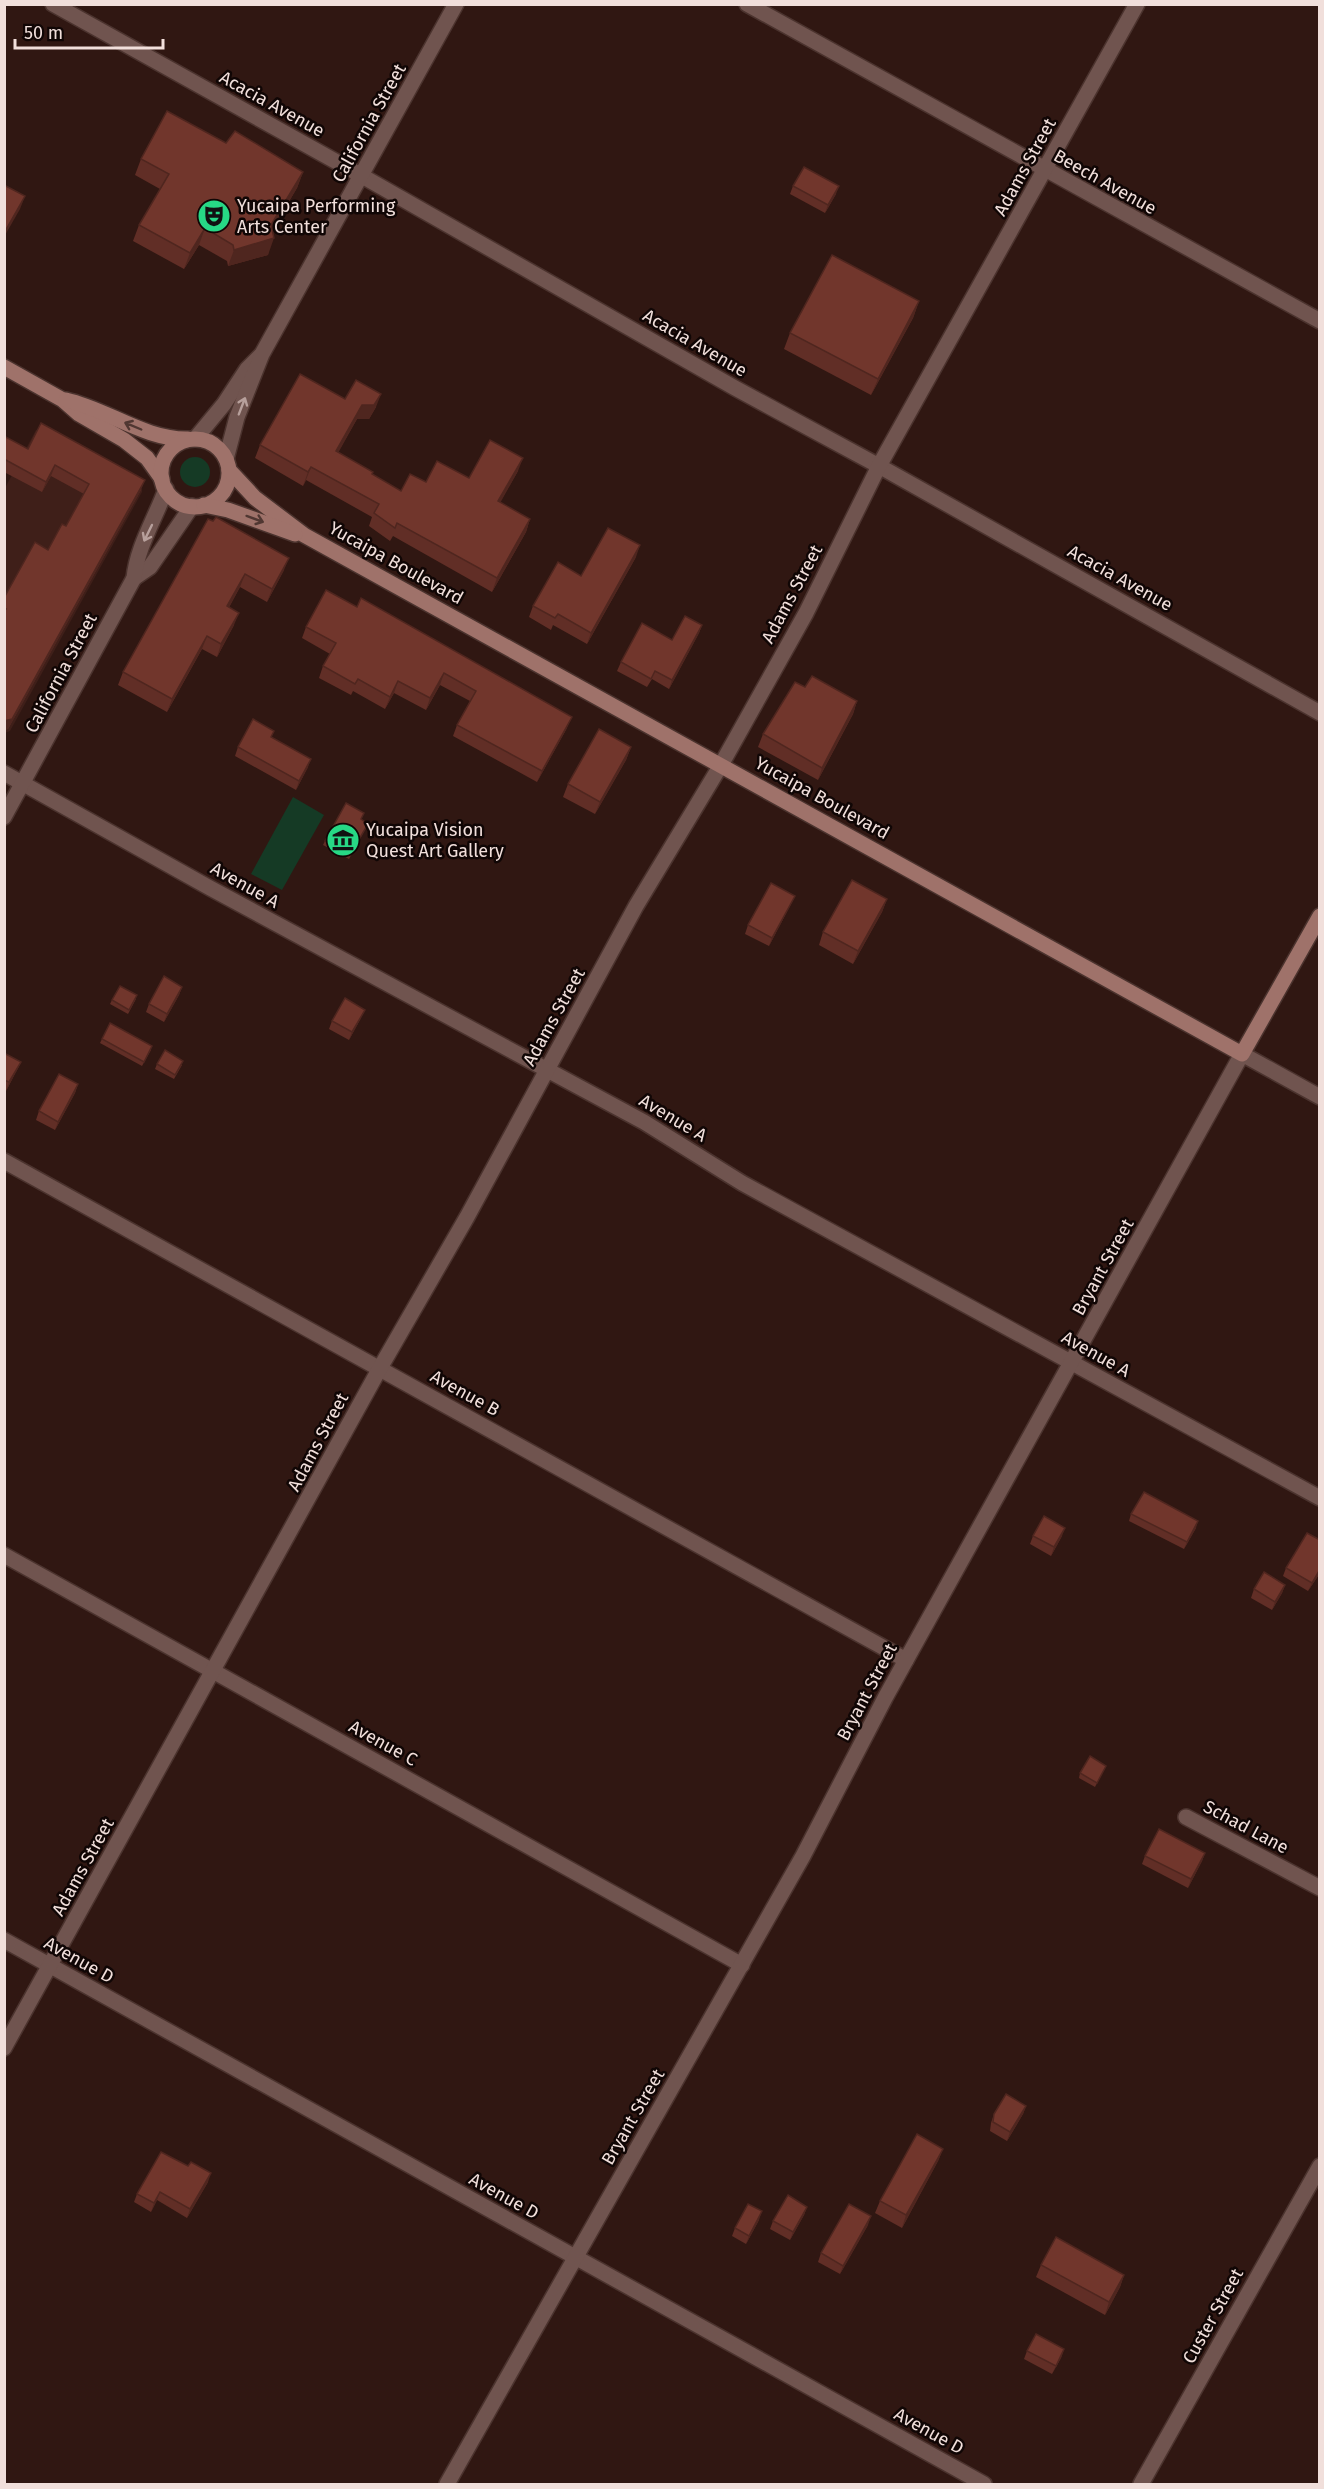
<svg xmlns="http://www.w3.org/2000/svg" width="1324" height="2489" font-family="'Fira Sans',sans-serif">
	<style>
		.built { fill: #3f1f19 }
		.green { fill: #153a25 }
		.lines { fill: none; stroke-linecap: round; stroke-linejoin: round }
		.minor-casing { stroke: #4b332e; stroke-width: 18 }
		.tertiary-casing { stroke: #4b332e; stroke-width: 18 }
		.secondary-casing { stroke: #4b332e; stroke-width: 18 }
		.minor { stroke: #70544f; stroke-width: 15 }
		.tertiary { stroke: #70544f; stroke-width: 15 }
		.secondary { stroke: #9f726a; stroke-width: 15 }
		.wall { fill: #612e26 }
		.shaded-wall { fill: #4f261f }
		.building { fill: #71362c; stroke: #4f261f; stroke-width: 1.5 }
		.oneway { stroke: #b7a09c }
		.oneway2 { stroke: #503732 }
		.labels { text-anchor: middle; stroke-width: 5; stroke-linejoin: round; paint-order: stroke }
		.street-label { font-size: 18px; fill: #f1dfdb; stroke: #100605 }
		.poi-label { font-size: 18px; fill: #f1dfdb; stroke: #100605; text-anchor: start }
	</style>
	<rect width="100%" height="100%" fill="#301712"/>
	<polygon class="built" points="36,430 142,489 142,492 10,731 5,733 5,488"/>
	<g class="green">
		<circle cx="195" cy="472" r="15"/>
		<polygon points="293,797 324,815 282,890 251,874"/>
	</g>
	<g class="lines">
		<defs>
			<g id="minor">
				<polyline points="53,4 362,176 735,388 879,466 1320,713"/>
				<polyline points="747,4 1320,321"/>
				<polyline points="195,439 224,404 247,369 260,356"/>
				<polyline points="226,459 237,417 262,354 456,4"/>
				<polyline points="4,773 210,888 644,1122 742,1183 1320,1498"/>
				<polyline points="4,1161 906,1660"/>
				<polyline points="4,1555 742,1965"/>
				<polyline points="1186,1817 1320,1888"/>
				<polyline points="4,1940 984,2484"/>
				<polyline points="4,2048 380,1368 467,1217 636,906 721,765 806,613 879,466 1137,4"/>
				<polyline points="1141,2484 1320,2166"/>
			</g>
			<g id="tertiary">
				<polyline points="134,578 150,567 192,506"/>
				<path d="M4 817 134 578C137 547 155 519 166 489"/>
				<polyline points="447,2484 803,1856 885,1698 1242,1054 1320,1097"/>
			</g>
			<g id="secondary">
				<polyline points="4,367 63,400 79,414 124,440 147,458 162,479"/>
				<path d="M66 400C107 409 145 440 188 439"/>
				<circle cx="195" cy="473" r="34"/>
				<polyline points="229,470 255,498 304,535 1242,1054 1320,916"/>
				<polyline points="204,505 228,510 295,534"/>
			</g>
		</defs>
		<use href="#minor" class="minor-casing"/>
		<use href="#tertiary" class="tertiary-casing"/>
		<use href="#secondary" class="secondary-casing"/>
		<use href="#minor" class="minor"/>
		<use href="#tertiary" class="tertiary"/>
		<use href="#secondary" class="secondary"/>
	</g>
	<g class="wall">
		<polygon points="226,143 303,172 297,188 272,230 268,255 228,266 227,261 199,245 184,269 133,241 139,225 160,189 135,175 141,159"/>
		<polygon points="793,186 836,194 825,213 790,194"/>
		<polygon points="919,301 913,318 871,395 784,349 790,333"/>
		<polygon points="345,399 376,407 369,419 357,419 338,452 372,475 401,491 426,482 469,478 518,471 500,502 530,519 526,532 492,592 393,536 390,541 369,526 372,517 306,480 303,486 255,458 260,445"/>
		<polygon points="4,436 28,449 141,490 8,729 4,730 4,598 48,550 66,526 84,494 51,476 42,492 4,472"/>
		<polygon points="208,519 284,570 267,602 240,587 229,607 234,625 217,657 202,649 167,712 118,685 123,672"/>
		<polygon points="636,557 587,644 553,625 551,630 529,617 533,606"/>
		<polygon points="326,590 567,728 537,782 453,736 457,725 470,701 440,685 426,710 394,693 385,709 353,691 351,695 319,678 323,666 330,654 302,638 306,627"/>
		<polygon points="702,625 699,633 669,689 652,679 647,687 617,671 621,662 672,640"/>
		<polygon points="805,687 857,701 853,714 818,780 758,747 763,734"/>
		<polygon points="238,747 308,767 296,790 235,756"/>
		<polygon points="631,747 626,760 595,814 563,797 568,784"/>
		<polygon points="361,820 368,824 349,859 323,845 325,841"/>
		<polygon points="795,896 791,904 769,946 745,934 748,925"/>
		<polygon points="887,899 882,912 853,964 819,945 823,932"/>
		<polygon points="182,987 179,995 164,1022 146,1012 149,1004"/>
		<polygon points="136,999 128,1014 110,1004 112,1000"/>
		<polygon points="361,1018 349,1040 329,1029 332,1021"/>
		<polygon points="102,1039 151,1050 142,1066 100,1043"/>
		<polygon points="4,1053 21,1062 17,1070 6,1091 4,1090"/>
		<polygon points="157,1064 182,1065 174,1079 155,1069"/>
		<polygon points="78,1084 75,1093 55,1130 36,1120 39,1111"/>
		<polygon points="1131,1514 1196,1528 1184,1549 1129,1521"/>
		<polygon points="1033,1536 1062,1536 1051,1556 1030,1544"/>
		<polygon points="1320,1540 1320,1573 1308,1591 1283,1576 1286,1568"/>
		<polygon points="1285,1585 1282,1593 1272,1610 1251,1598 1254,1589"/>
		<polygon points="1106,1766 1095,1787 1079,1778 1080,1773"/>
		<polygon points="1205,1853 1202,1861 1188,1888 1142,1864 1145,1856"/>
		<polygon points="1026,2106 1023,2114 1007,2141 990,2131 991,2123 994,2114"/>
		<polygon points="943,2149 938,2161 902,2228 875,2213 880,2201"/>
		<polygon points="208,2182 187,2218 157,2200 151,2212 134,2202 137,2194"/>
		<polygon points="807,2207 804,2215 790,2240 770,2229 773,2221"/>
		<polygon points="759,2220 746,2244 732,2236 735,2228"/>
		<polygon points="868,2225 840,2274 818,2262 821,2253"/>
		<polygon points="1041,2265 1124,2275 1120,2287 1105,2315 1036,2277"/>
		<polygon points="1064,2349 1061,2358 1052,2374 1024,2359 1027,2351"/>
	</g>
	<g class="shaded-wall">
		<polygon points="303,172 297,188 265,241 274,238 268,255 228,266 234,250 271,225"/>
		<polygon points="839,186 836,194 825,213 828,205"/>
		<polygon points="25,196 20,209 4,237 4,233"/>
		<polygon points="205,228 199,245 184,269 190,253"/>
		<polygon points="919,301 913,318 871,395 878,379"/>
		<polygon points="381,394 376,407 369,419 357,419 332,464 336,451 362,405"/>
		<polygon points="523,458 518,471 494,514 498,501"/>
		<polygon points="55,465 51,476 42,492 46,482"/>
		<polygon points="311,467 306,480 303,486 308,472"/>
		<polygon points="145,480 141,490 8,729 4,730 4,721"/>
		<polygon points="530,519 526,532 492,592 497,578"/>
		<polygon points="640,545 636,557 587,644 591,633"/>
		<polygon points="289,558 284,570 267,602 272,589"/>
		<polygon points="245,574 240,587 223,619 227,606"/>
		<polygon points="239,613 234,625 217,657 221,644"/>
		<polygon points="702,625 699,633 669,689 672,680"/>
		<polygon points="207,636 202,649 167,712 172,699"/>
		<polygon points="444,673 440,685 426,710 430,698"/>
		<polygon points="398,681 394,693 385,709 390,697"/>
		<polygon points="857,701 853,714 818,780 822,768"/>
		<polygon points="572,717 567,728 537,782 542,771"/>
		<polygon points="631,747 626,760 595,814 600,802"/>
		<polygon points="311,759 308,767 296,790 299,781"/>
		<polygon points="795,896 791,904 769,946 772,938"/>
		<polygon points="887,899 882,912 853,964 858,951"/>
		<polygon points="182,987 179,995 164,1022 167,1014"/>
		<polygon points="365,1010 361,1018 349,1040 352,1032"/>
		<polygon points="21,1062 17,1070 6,1091 9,1082"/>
		<polygon points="78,1084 75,1093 55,1130 58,1122"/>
		<polygon points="1198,1521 1196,1528 1184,1549 1187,1542"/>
		<polygon points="1065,1528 1062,1536 1051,1556 1054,1547"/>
		<polygon points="1320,1569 1320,1573 1308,1591 1312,1583"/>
		<polygon points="1285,1585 1282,1593 1272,1610 1275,1602"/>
		<polygon points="1205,1853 1202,1861 1188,1888 1191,1879"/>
		<polygon points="1026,2106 1023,2114 1007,2141 1010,2132"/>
		<polygon points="943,2149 938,2161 902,2228 906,2215"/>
		<polygon points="211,2173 208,2182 187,2218 190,2209"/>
		<polygon points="160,2192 157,2200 151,2212 154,2203"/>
		<polygon points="807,2207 804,2215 790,2240 793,2232"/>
		<polygon points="762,2211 759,2220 746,2244 749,2236"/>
		<polygon points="871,2216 868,2225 840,2274 843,2266"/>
		<polygon points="1124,2275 1120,2287 1105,2315 1109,2302"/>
		<polygon points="1064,2349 1061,2358 1052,2374 1056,2366"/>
	</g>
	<g class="building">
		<polygon points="167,111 226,143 235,131 303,172 271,225 274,238 234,250 233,245 205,228 190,253 139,225 169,174 141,159"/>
		<polygon points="804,167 839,186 828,205 793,186"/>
		<polygon points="4,185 25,196 4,233"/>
		<polygon points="832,255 919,301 878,379 790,333"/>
		<polygon points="300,374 345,399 356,380 381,394 374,405 362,405 336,451 373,472 372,474 401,491 410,474 426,482 437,461 469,478 490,440 523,458 498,501 530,519 497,578 397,523 395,528 374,513 379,504 311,467 308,472 260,445"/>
		<polygon points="41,423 145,480 12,719 4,721 4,611 6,609 4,608 4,598 35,542 48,550 62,524 66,526 89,484 55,465 46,482 4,459 4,436 28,449"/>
		<polygon points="216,517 289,558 272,589 245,574 227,606 239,613 221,644 207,636 172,699 123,672 208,519 213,521"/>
		<polygon points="608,528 640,545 591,633 558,614 555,618 533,606 558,562 581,576"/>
		<polygon points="326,590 357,607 361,598 572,717 542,771 457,725 476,691 444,673 430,698 398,681 390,697 358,679 355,684 323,666 336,643 306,627"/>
		<polygon points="685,616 702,625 672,680 655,671 651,679 621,662 642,623 672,640"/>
		<polygon points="812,676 857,701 822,768 763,734 795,682 805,687"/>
		<polygon points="253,719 274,731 271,737 311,759 299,781 238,747"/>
		<polygon points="599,729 631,747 600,802 568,784"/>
		<polygon points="346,803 364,813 361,819 368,824 350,855 325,841"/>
		<polygon points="852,880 887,899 858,951 823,932"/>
		<polygon points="771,883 795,896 772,938 748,925"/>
		<polygon points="164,976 182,987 167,1014 149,1004"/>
		<polygon points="120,986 137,995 129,1010 112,1000"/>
		<polygon points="345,998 365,1010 352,1032 332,1021"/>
		<polygon points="110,1023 152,1046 144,1062 102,1039"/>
		<polygon points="165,1050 183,1061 175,1075 157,1064"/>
		<polygon points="4,1053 21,1062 9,1082 4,1080"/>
		<polygon points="59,1074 78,1084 58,1122 39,1111"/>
		<polygon points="1144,1492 1198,1521 1187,1542 1131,1514"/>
		<polygon points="1044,1516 1065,1528 1054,1547 1033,1536"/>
		<polygon points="1307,1533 1320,1540 1320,1569 1312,1583 1286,1568"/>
		<polygon points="1264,1572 1285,1585 1275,1602 1254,1589"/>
		<polygon points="1090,1756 1106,1766 1097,1783 1080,1773"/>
		<polygon points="1159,1829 1205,1853 1191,1879 1145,1856"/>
		<polygon points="1006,2094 1026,2106 1010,2132 993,2122 994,2114"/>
		<polygon points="917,2134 943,2149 906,2215 880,2201"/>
		<polygon points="161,2152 188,2166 191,2162 211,2173 190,2209 160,2192 154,2203 137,2194"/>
		<polygon points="788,2195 807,2207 793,2232 773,2221"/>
		<polygon points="748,2204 762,2211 749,2236 735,2228"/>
		<polygon points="849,2204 871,2216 843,2266 821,2253"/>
		<polygon points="1056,2237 1124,2275 1109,2302 1041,2265"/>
		<polygon points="1036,2334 1064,2349 1056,2366 1027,2351"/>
	</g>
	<defs><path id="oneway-shaft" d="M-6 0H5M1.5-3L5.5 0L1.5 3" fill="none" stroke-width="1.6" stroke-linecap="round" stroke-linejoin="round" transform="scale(1.5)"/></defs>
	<g class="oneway">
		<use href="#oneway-shaft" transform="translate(242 406) rotate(-69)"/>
		<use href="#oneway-shaft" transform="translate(148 533) rotate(116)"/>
	</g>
	<g class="oneway2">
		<use href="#oneway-shaft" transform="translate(133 426) rotate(-157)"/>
		<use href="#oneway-shaft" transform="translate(255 519) rotate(20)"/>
	</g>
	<defs>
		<symbol id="theatre-disc" viewBox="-11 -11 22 22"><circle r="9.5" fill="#27d885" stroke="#100605"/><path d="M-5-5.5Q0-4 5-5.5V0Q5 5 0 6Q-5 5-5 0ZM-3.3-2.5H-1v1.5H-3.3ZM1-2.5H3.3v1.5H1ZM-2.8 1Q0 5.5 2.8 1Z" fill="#111"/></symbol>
		<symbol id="museum-disc" viewBox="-11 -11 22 22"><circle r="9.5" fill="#27d885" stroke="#100605"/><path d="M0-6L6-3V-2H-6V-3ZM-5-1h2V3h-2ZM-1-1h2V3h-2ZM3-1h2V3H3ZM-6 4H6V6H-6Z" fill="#111"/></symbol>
	</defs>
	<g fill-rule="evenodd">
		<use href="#theatre-disc" x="195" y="197" width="38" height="38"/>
		<use href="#museum-disc" x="324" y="821" width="38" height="38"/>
	</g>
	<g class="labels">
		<g class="street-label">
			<text transform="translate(272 104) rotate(29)" y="6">Acacia Avenue</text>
			<text transform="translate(369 123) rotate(-61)" y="6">California Street</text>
			<text transform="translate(1025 167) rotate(-61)" y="6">Adams Street</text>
			<text transform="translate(1105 182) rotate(29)" y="6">Beech Avenue</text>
			<text transform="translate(695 343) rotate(30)" y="6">Acacia Avenue</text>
			<text transform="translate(396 563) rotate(29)" y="6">Yucaipa Boulevard</text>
			<text transform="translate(1120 578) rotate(29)" y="6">Acacia Avenue</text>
			<text transform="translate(792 594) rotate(-62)" y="6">Adams Street</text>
			<text transform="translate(61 673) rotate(-62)" y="6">California Street</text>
			<text transform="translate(822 798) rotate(29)" y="6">Yucaipa Boulevard</text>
			<text transform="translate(245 885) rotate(29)" y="6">Avenue A</text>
			<text transform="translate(554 1017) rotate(-61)" y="6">Adams Street</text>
			<text transform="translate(673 1118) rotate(31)" y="6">Avenue A</text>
			<text transform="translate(1103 1267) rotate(-61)" y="6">Bryant Street</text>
			<text transform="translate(1096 1354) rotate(29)" y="6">Avenue A</text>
			<text transform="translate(465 1393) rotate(29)" y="6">Avenue B</text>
			<text transform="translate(318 1442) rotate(-62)" y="6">Adams Street</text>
			<text transform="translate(867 1692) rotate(-62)" y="6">Bryant Street</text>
			<text transform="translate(383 1743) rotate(29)" y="6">Avenue C</text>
			<text transform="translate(1246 1827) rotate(28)" y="6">Schad Lane</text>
			<text transform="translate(83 1867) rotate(-61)" y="6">Adams Street</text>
			<text transform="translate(79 1960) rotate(29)" y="6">Avenue D</text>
			<text transform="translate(633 2117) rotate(-60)" y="6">Bryant Street</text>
			<text transform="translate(504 2196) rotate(29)" y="6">Avenue D</text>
			<text transform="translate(1213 2316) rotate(-61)" y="6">Custer Street</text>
			<text transform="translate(929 2431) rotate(29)" y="6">Avenue D</text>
		</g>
		<g class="poi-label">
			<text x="237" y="212">Yucaipa Performing<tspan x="237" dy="21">Arts Center</tspan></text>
			<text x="366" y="836">Yucaipa Vision<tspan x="366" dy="21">Quest Art Gallery</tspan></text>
		</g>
	</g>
	<rect width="1324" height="2489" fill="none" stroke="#f1dfdb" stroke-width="12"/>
	<path d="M15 39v9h148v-9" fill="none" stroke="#f1dfdb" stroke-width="3"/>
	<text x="24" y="39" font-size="18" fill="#f1dfdb" stroke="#100605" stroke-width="4.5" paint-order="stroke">50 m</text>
</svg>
